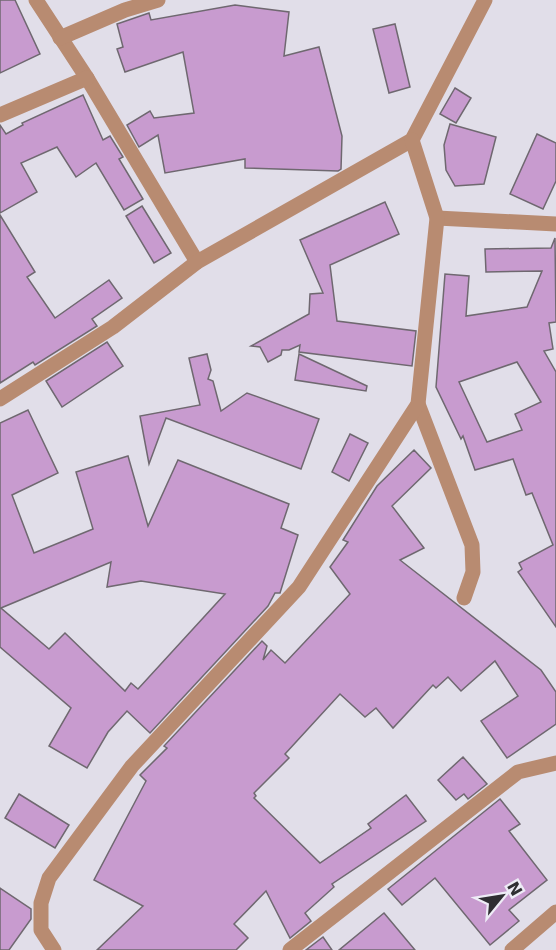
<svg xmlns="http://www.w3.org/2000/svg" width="556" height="950" font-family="'DejaVu Sans',sans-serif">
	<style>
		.building { fill: #c89bcf; stroke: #6f6870; stroke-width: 1.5; fill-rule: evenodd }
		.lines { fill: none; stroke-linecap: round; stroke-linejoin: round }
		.minor { stroke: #b88b71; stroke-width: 15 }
	</style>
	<rect width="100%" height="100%" fill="#e1dee9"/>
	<g class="building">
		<polygon points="0,0 15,0 40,54 0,73"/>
		<polygon points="235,5 289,12 284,56 319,47 342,136 341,169 338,171 245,168 245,159 165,173 158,135 139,147 127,125 150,111 154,118 194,113 183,52 125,72 117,49 123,47 117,24 149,13 151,20"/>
		<polygon points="395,24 410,87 389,93 373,29"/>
		<polygon points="455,88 471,98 456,123 440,114"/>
		<polygon points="83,95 103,140 110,136 123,157 119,159 143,199 124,210 96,163 76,177 57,147 21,163 37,192 0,213 0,125 6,134 23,125 22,123"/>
		<polygon points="450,124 496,137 484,184 455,186 446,170 444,145"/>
		<polygon points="537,134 556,143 556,181 543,209 510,194"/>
		<polygon points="385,202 399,234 330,265 337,321 416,331 412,366 299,352 300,345 289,350 282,350 281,355 268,362 260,347 251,346 309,314 310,294 323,293 300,240"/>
		<polygon points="142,206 171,253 154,263 126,216"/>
		<polygon points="0,215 35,272 27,277 55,318 109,280 122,298 92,319 97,326 35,365 33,362 0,383"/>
		<path d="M555 238 556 322 549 323 553 349 544 351 556 372V627L518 572 522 569 519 563 553 545 532 493 526 495 513 459 475 470 463 436 461 439 436 387 445 274 469 276 466 316 527 307 542 271 486 272 485 249 551 248ZM517 362 541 402 515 414 522 430 487 442 459 382Z"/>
		<polygon points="107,342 123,366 62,407 46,381"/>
		<polygon points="207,354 211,370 208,379 213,381 221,411 247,393 319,419 301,469 166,418 149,464 140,416 200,405 189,358"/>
		<polygon points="299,354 367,386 366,391 295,380"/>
		<path d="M28 410 58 473 12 495 34 553 93 529 76 472 128 456 148 526 178 460 289 504 281 528 298 535 280 593H275L268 606 150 733 127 711 108 732 87 768 49 746 71 708 0 647V423ZM111 562 107 587 141 581 225 594 138 689 131 683 125 691 65 633 49 649 1 608Z"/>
		<polygon points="350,434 368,443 349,481 332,472"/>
		<polygon points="414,450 431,468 392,506 424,548 400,560 541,670 556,692 556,724 507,758 481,721 518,696 495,661 461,691 448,677 436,688 433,685 393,728 376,708 365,717 340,694 285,754 289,758 254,793 256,796 254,798 320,863 371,828 368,824 406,795 426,821 332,884 334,887 305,913 311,921 290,938 266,891 234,924 248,938 236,950 97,950 143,906 94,880 146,781 140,775 167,748 164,746 262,641 267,646 263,660 271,650 285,663 350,594 330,567 348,542 343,540 377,486"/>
		<polygon points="463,757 487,784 468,799 464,794 456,800 438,780"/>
		<polygon points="19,794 69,825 55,848 5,818"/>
		<polygon points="500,799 520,824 509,831 547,880 509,910 519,921 490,945 435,878 402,905 388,889"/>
		<polygon points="0,888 31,909 31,919 9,950 0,950"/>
		<polygon points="384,913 415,950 339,950"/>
		<polygon points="323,937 332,950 306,950"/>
	</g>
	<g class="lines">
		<g class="minor">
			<polyline points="36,0 87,78 197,262"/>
			<polyline points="60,38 125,10 158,0"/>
			<polyline points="0,115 87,78"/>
			<polyline points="437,218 556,224"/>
			<polyline points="0,399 113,327 197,262 412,140 485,0"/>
			<polyline points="418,404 472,545 473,572 464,598"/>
			<polyline points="54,950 41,930 41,903 49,878 132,766 299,587 418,404 437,218 412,140"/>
			<polyline points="290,950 518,772 556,763"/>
			<polyline points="512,950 556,912"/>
		</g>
	</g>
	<g transform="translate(502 896) rotate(60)" stroke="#eeecf6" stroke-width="4.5" paint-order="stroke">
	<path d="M0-4.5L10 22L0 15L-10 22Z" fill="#2f2e32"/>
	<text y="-9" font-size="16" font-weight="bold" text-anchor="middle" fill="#2f2e32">N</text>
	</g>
</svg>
